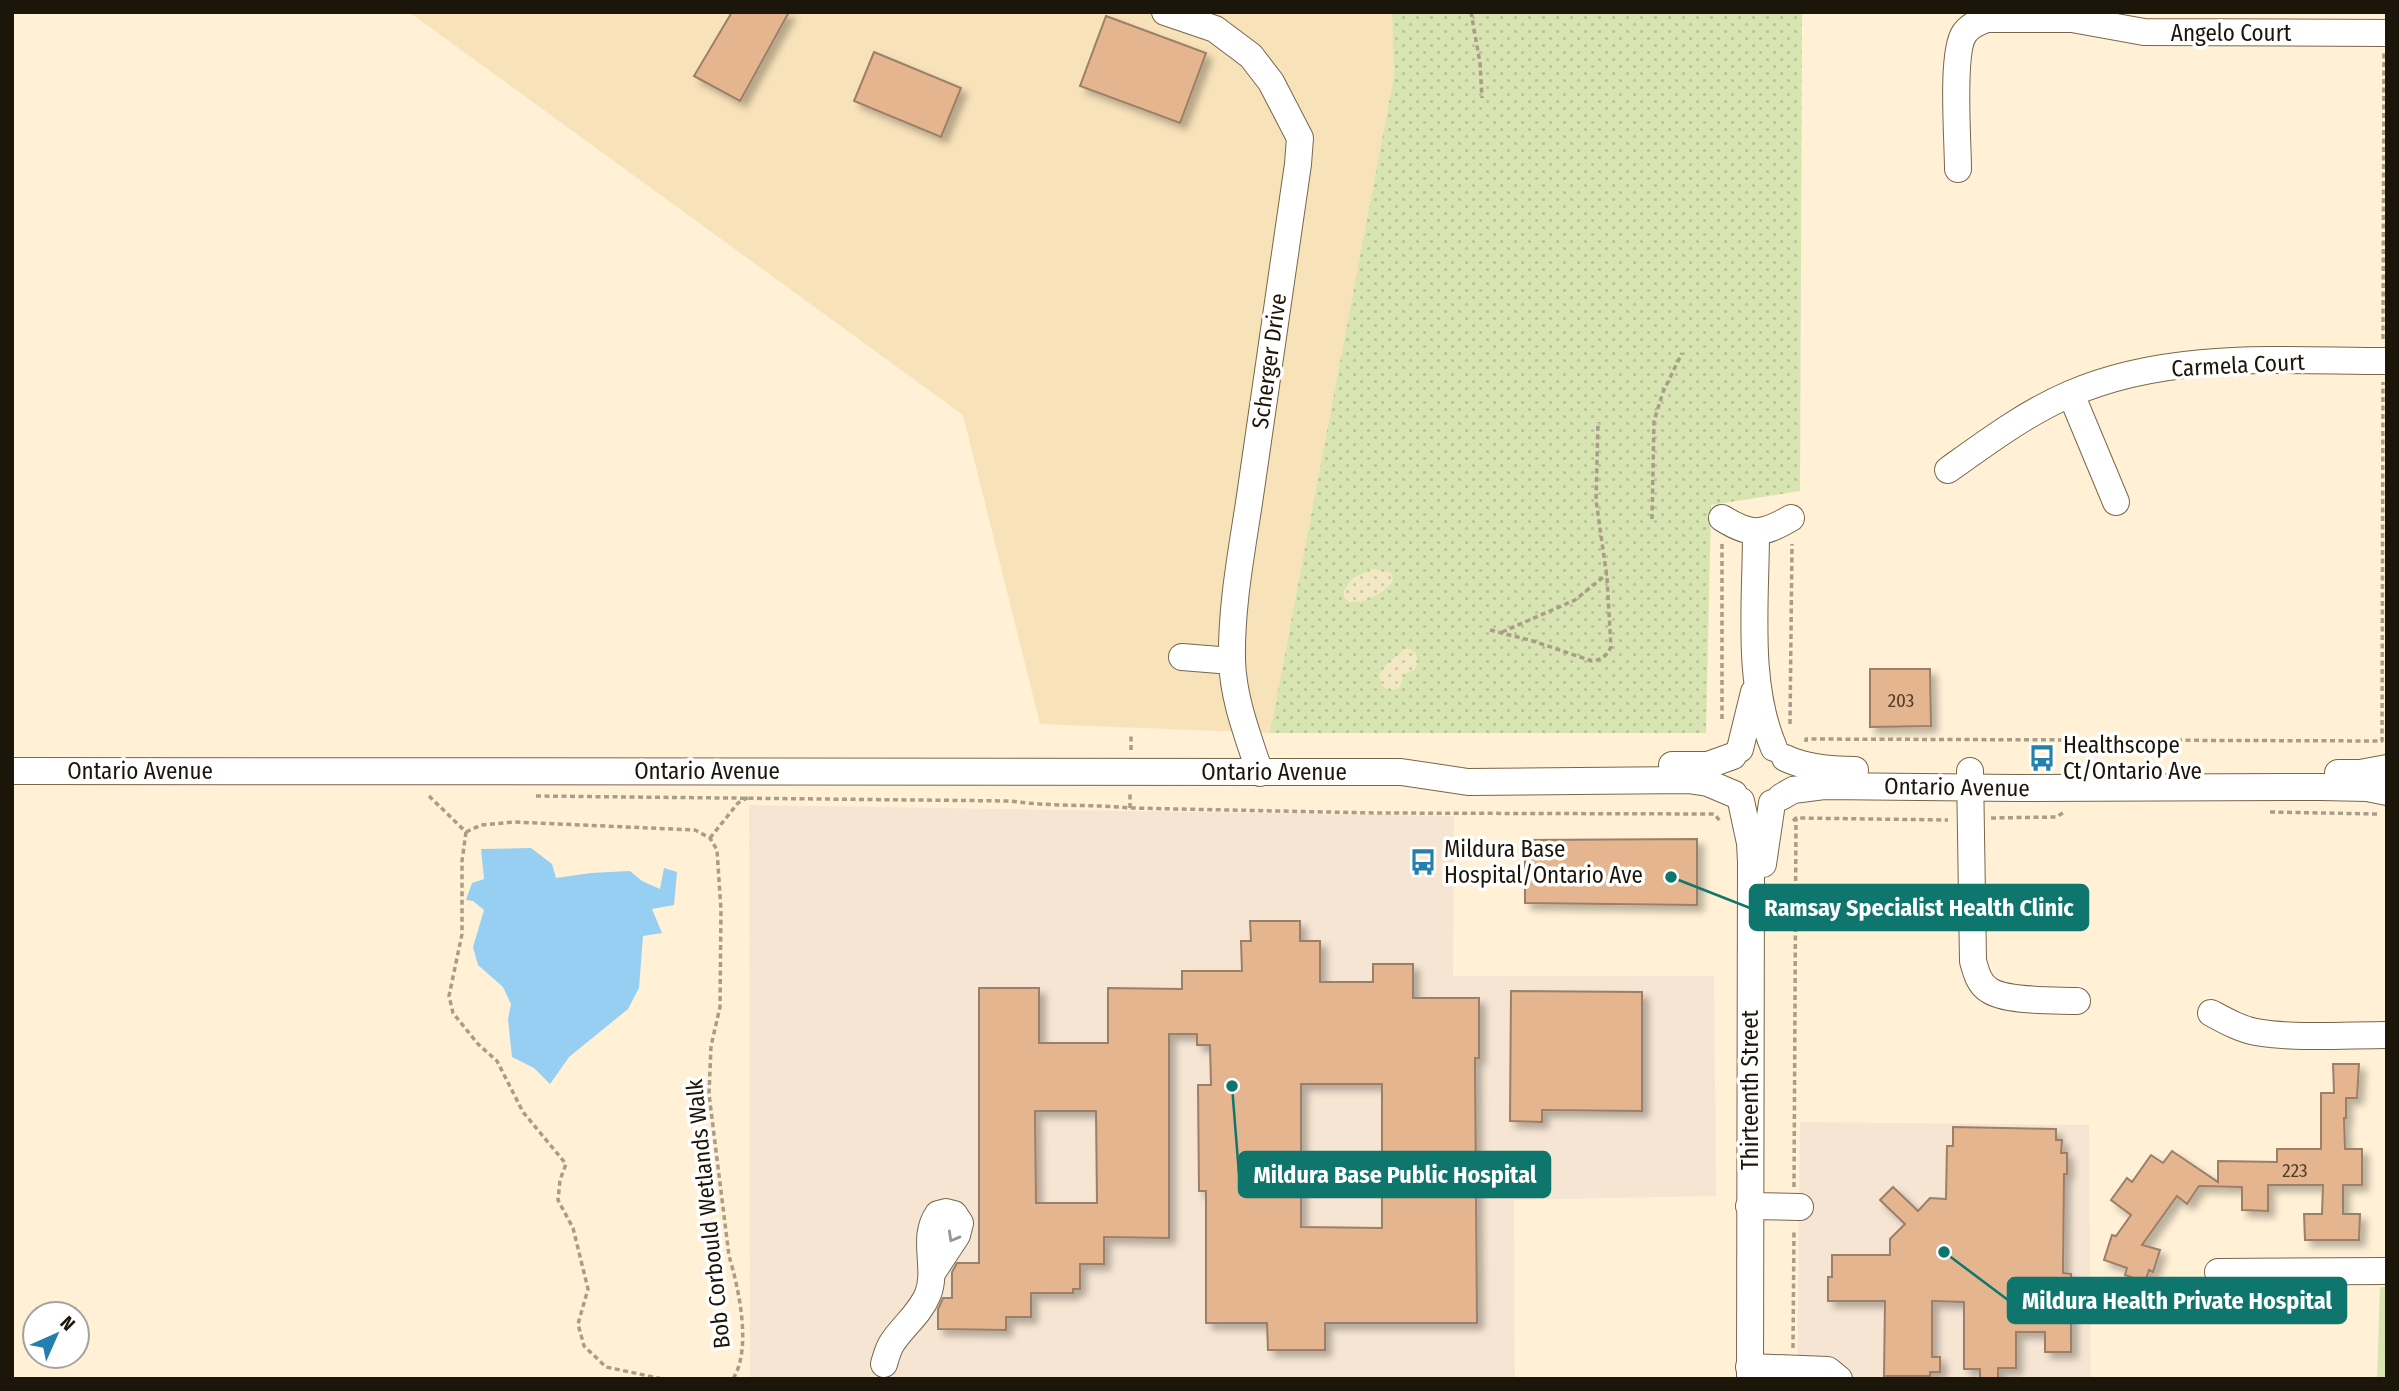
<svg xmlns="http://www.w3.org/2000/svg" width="2399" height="1391" font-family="'Fira Sans Condensed',sans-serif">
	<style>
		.built { fill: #f8e2ba }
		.medical { fill: #f6e5d3 }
		.grass { fill: url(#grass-dots) }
		.sand { fill: url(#sand-dots) }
		.green { fill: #d8e4b1 }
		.water { fill: #96cff1 }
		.building { fill: #e4b58e; stroke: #9b7f68; stroke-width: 2; fill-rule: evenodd; filter: url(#shadow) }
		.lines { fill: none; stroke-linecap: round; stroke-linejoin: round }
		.minor-casing { stroke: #77674a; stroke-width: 28 }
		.path { stroke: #a99d88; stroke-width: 3.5; stroke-dasharray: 5 3.5; stroke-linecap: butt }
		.minor { stroke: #fff; stroke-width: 26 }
		.oneway { stroke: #999691 }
		.labels { text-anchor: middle; stroke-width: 7; stroke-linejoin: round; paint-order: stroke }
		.number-label { font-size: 19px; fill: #4e3e2b }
		.street-label { font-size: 23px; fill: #1c160a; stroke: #fff }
		.poi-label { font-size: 23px; fill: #1c160a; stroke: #fff; text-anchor: start }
		.leader { fill: none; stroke: #0f766e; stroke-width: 2.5 }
		.callout-dot { fill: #0f766e; stroke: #fff; stroke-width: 2.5 }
		.callout { fill: #0f766e; stroke: #0f766e; stroke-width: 2.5 }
		.callout-label { font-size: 24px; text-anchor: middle; font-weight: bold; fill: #fff }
	</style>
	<defs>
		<pattern id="grass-dots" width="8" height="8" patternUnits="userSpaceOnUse" patternTransform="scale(1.75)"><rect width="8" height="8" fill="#d8e4b1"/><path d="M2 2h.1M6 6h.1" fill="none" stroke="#b9c397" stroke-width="1.8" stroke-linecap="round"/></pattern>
		<pattern id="sand-dots" width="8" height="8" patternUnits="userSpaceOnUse" patternTransform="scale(1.75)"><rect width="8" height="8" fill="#f2e8c3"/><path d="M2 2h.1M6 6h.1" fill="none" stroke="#cfc6a6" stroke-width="1.8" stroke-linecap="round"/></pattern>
		<filter id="shadow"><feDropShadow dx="6" dy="6" stdDeviation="3.5" flood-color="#0004"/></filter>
	</defs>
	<rect width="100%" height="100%" fill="#fff0d6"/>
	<polygon class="built" points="409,12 1392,12 1394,76 1270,733 1040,724 963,415"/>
	<g class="medical">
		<polygon points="749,805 1454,816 1453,976 1714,976 1716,1196 1514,1200 1515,1379 750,1379"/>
		<polygon points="1800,1122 2089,1125 2091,1379 1797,1379"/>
	</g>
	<polygon class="grass" points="1392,12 1802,12 1800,491 1711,505 1706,733 1270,733 1394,76"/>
	<g class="sand">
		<path d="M1371 569 1383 570 1391 573 1393 580C1386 593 1363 604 1349 602L1344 597V590L1352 579Z"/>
		<polygon points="1404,649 1410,649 1416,653 1418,664 1414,670 1404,674 1400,687 1393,690 1386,689 1381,684 1379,674 1385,666"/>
	</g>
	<polygon class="green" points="2380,1287 2387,1287 2387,1379 2377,1379"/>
	<polygon class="water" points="531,848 552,864 556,878 591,873 630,871 642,881 660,889 664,868 677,872 674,905 652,909 662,933 643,936 639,988 628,1009 569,1057 550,1084 534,1068 512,1057 508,1019 511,1004 503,987 478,965 473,947 484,910 473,901 466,900 472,883 484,879 481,849"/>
	<g class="building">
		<polygon points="732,12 789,12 740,101 694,76"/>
		<polygon points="1106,16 1206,53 1180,123 1080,86"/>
		<polygon points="874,52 961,88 941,137 854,101"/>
		<polygon points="1870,669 1930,669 1931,726 1870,727"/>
		<polygon points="1697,839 1697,905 1525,903 1525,840"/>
		<path d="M1250 921H1300V941H1320V982H1373V964H1413V998H1479V1058H1475L1477 1323H1325V1350H1268L1267 1323H1206V1191H1199L1198 1085H1211L1210 1045H1197V1034H1169V1238L1104 1237V1264H1080V1289H1073V1293H1031V1317H1006V1330L938 1329V1309L943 1298H952V1272L957 1263H979V988H1039V1043H1108V988L1182 989V971H1242L1241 941H1251ZM1301 1084H1382V1228L1301 1227ZM1035 1111H1096L1097 1203H1036Z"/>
		<polygon points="1511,991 1642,992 1642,1111 1542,1110 1542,1122 1510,1121"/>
		<polygon points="2333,1064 2359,1064 2357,1098 2346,1098 2346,1118 2344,1118 2345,1149 2362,1149 2362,1185 2343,1185 2343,1214 2360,1214 2359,1240 2305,1240 2304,1214 2322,1214 2323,1185 2268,1185 2268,1211 2242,1210 2242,1187 2199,1186 2187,1204 2177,1196 2142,1245 2160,1250 2153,1272 2149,1270 2145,1282 2125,1275 2127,1268 2104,1260 2112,1235 2116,1236 2131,1215 2111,1200 2127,1178 2132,1182 2151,1155 2163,1163 2172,1151 2218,1182 2218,1161 2277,1162 2277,1149 2321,1149 2321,1093 2334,1093"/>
		<polygon points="1953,1127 2056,1129 2056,1140 2062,1140 2061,1153 2067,1153 2067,1174 2064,1174 2063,1273 2071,1274 2071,1352 2045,1352 2045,1332 2016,1332 2016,1368 1998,1368 1998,1379 1980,1379 1980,1369 1964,1369 1964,1302 1932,1301 1932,1357 1940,1357 1940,1372 1930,1372 1930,1376 1884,1376 1885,1301 1828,1301 1828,1277 1832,1277 1832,1255 1890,1255 1890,1239 1905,1224 1880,1200 1893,1187 1918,1211 1930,1198 1946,1199 1947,1146 1953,1146"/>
	</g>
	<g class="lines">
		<defs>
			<g id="minor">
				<path d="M1165 12 1215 29 1251 56 1271 82 1300 138 1298 164C1283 275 1265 385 1250 496 1242 550 1231 605 1232 660 1233 699 1248 736 1260 773"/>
				<path d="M1958 169C1958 141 1951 54 1964 34 1969 26 1978 22 1987 19H2072L2144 32 2387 33"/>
				<polyline points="2071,394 2116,502"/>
				<path d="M1948 470C1987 442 2026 413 2070 394 2170 351 2281 361 2387 361"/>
				<path d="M1722 518C1751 536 1762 535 1791 518"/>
				<path d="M1756 532C1756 602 1746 683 1774 748"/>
				<polyline points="1182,657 1232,661"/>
				<polyline points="1740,749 1754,692"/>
				<path d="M1785 758C1806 768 1832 770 1855 770"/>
				<polyline points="1672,765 1708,765 1733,756"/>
				<polyline points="12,771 1401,772 1468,782 1688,780 1708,783 1734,794"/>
				<path d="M1970 771 1973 961C1976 972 1979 984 1989 990 2006 1002 2055 1000 2077 1001"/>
				<polyline points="2338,773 2360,773 2387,768"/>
				<polyline points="1781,797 1793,790 1824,786 2015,788 2321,787 2367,788 2387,792"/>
				<polyline points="1741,801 1750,843 1751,862 1750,1379"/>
				<polyline points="1763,864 1772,803"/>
				<path d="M2211 1013C2226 1021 2240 1029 2256 1032 2296 1039 2346 1035 2387 1035"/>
				<polyline points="1749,1206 1800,1207"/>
				<polyline points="2218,1272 2387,1271"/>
				<path d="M884 1364C886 1357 888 1349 892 1343 903 1326 920 1314 928 1294 938 1268 921 1238 938 1214L946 1212 954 1214 960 1223 957 1235 932 1273"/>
				<polyline points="1749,1367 1828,1370 1839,1379"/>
			</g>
		</defs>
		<use href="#minor" class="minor-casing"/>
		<g class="path">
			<polyline points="1471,12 1480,63 1482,98"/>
			<polyline points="2383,339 2384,53"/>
			<polyline points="1652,519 1654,421 1663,392 1682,353"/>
			<polyline points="1722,544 1722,722"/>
			<path d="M1490 630 1533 641 1592 661C1602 660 1606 656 1611 647L1607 578 1596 500 1598 422"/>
			<polyline points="1502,632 1575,600 1607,574"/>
			<polyline points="1790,724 1792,544"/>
			<polyline points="1806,742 1806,739 2382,741 2383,382"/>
			<polyline points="1131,750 1131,736"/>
			<polyline points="429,796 466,832"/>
			<path d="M536 796 1011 801C1050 807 1091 804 1130 808L1376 813 1709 814H1714L1721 822"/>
			<polyline points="1130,808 1130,793"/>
			<polyline points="2270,812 2378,814"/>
			<polyline points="1991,818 2056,817 2066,811"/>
			<polyline points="1793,821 1796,818 1948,820"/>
			<path d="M466 832 481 825 514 822 695 830 710 838 717 850 721 910 720 1007 711 1046 709 1094 729 1256C739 1289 752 1349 733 1379"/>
			<polyline points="466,832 462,861 462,934 449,996 453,1013 478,1044 497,1061 523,1112 566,1164 560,1180 558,1200 573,1228 588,1289 578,1324 584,1346 606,1367 663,1379"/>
			<polyline points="710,838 738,803 749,797"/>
			<polyline points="1794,1187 1796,818"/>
			<polyline points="1793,1348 1794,1229"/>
		</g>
		<use href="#minor" class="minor"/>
	</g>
	<defs><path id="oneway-chevron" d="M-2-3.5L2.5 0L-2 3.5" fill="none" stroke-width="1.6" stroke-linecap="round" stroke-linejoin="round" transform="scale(1.75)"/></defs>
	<use class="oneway" href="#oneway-chevron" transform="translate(953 1237) rotate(119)"/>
	<defs>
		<symbol id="bus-bare" viewBox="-9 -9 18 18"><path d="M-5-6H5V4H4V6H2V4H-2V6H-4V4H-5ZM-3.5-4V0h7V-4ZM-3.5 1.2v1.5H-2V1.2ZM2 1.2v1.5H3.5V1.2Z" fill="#2380ad" stroke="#fff" stroke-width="2.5" paint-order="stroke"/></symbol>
	</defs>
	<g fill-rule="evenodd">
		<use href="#bus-bare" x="2023" y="739" width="38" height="38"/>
		<use href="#bus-bare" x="1404" y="843" width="38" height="38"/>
	</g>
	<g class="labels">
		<g class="number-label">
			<text x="1901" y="707">203</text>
			<text x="2295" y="1177">223</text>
		</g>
		<g class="street-label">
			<text x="2231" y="41">Angelo Court</text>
			<text transform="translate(1269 361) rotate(-82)" y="8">Scherger Drive</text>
			<text transform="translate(2238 365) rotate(-3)" y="8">Carmela Court</text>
			<text x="140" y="779">Ontario Avenue</text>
			<text x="707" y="779">Ontario Avenue</text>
			<text x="1274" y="780">Ontario Avenue</text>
			<text transform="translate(1957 787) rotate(1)" y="8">Ontario Avenue</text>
			<text transform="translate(1750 1090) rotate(-90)" y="8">Thirteenth Street</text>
			<text transform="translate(708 1214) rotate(-96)" y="8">Bob Corbould Wetlands Walk</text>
		</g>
		<g class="poi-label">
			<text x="2063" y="753">Healthscope<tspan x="2063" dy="26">Ct/Ontario Ave</tspan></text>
			<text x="1444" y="857">Mildura Base<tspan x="1444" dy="26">Hospital/Ontario Ave</tspan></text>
		</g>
	</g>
	<path class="leader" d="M1671 877L1750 908M1232 1086L1239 1174M1944 1252L2008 1300"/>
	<g class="callout-dot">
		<circle cx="1671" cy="877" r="7"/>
		<circle cx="1232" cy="1086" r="7"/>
		<circle cx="1944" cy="1252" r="7"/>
	</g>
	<g class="callout">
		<rect x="1750" y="885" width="338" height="45" rx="7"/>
		<rect x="1239" y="1152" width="311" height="45" rx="7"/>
		<rect x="2008" y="1278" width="338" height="45" rx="7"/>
	</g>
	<g class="callout-label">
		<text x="1919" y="916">Ramsay Specialist Health Clinic</text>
		<text x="1395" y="1183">Mildura Base Public Hospital</text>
		<text x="2177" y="1309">Mildura Health Private Hospital</text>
	</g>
	<rect width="2399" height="1391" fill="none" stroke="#1c160a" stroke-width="28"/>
	<g transform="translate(56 1335) rotate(45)"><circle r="33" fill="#ffffff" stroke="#a4a29d" stroke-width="2"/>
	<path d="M0-5L12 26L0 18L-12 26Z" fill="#2380ad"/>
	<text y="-10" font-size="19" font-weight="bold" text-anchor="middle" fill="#1c160a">N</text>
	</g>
</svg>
